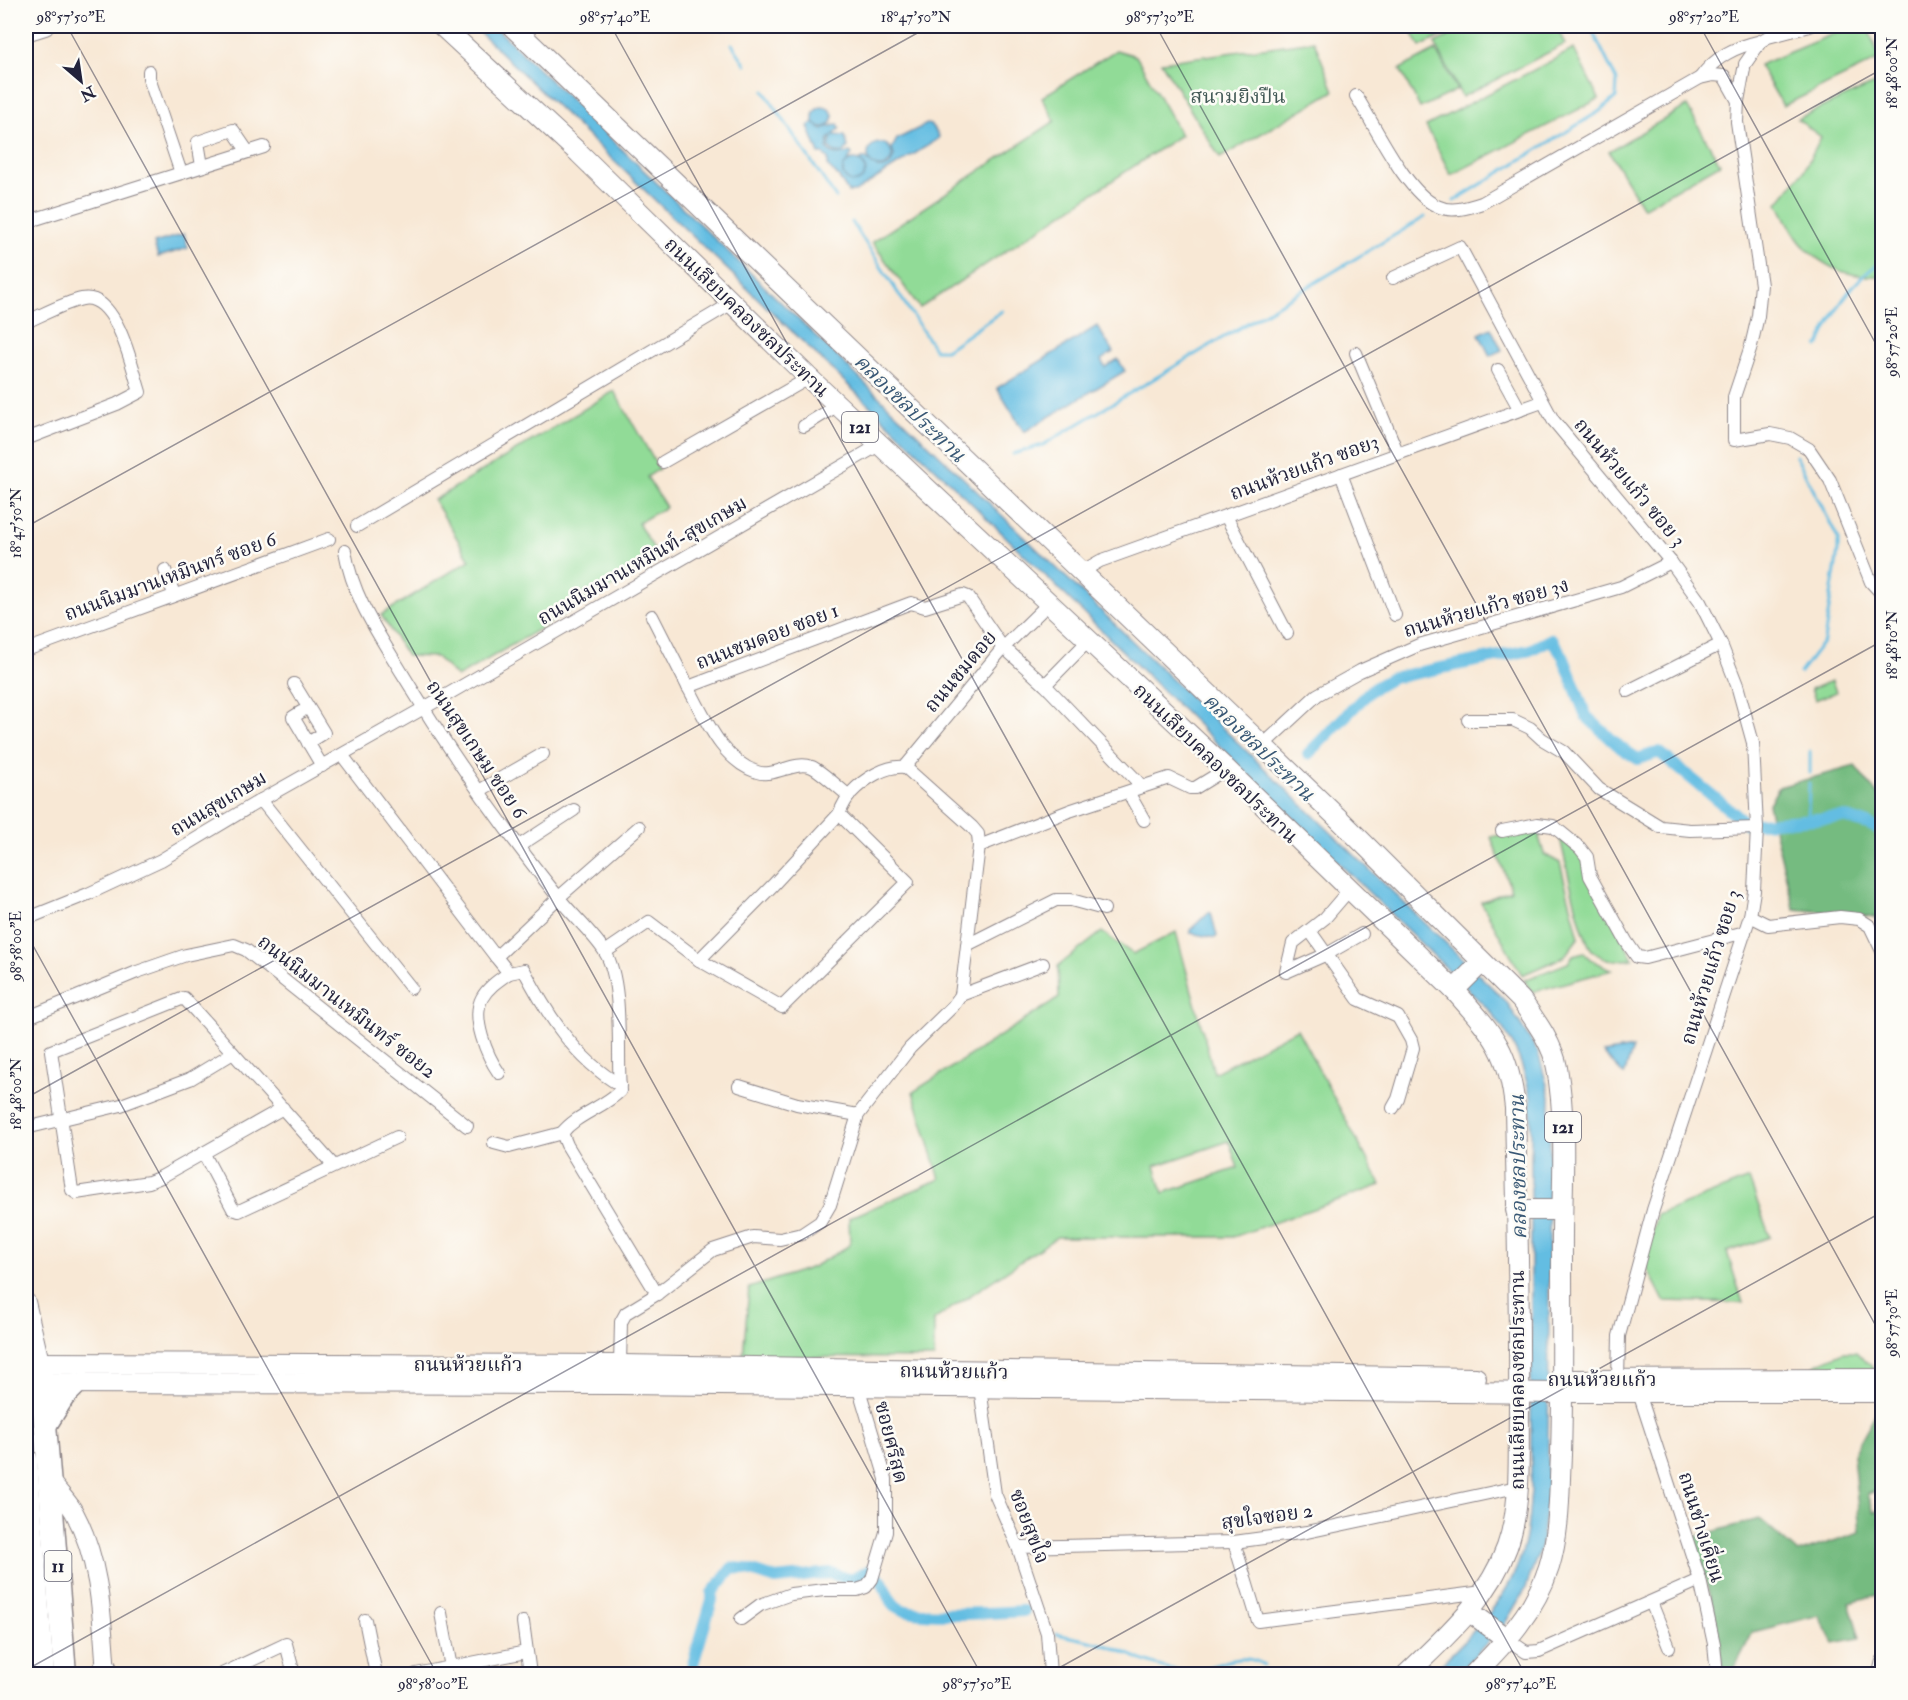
<svg xmlns="http://www.w3.org/2000/svg" width="1908" height="1700" font-family="'IM FELL Double Pica','Noto Serif Thai',serif">
	<style>
		.green { fill: #91db97; stroke: #5a7e69; stroke-width: 1.5; fill-rule: evenodd }
		.forest { fill: #74bb80; stroke: #4b6e5e; stroke-width: 1.5 }
		.water { fill: #64bde2; stroke: #43708e; stroke-width: 1.5 }
		.lines { fill: none; stroke-linecap: round; stroke-linejoin: round }
		.stream { stroke: #64bde2; stroke-width: 3 }
		.canal { stroke: #64bde2; stroke-width: 12 }
		.street-casing { stroke: #8d8588; stroke-width: 14 }
		.secondary-casing { stroke: #8d8588; stroke-width: 20 }
		.primary-casing { stroke: #8d8588; stroke-width: 22 }
		.highway-casing { stroke: #8d8588; stroke-width: 25 }
		.street { stroke: #fff; stroke-width: 12 }
		.secondary { stroke: #fff; stroke-width: 18 }
		.primary { stroke: #fff; stroke-width: 20 }
		.highway { stroke: #fff; stroke-width: 22 }
		.ticks { fill: none; stroke: #22223b; stroke-width: 1.5; stroke-opacity: 0.45 }
		.labels { text-anchor: middle; stroke-width: 5; stroke-linejoin: round; paint-order: stroke }
		.shield { fill: #fdfcf7; stroke: #646373; stroke-width: 1.5 }
		.shield-label { font-size: 18px; font-weight: bold; fill: #22223b }
		.park-label { font-size: 20px; fill: #435a57; stroke: #fdfcf7 }
		.street-label { font-size: 20px; fill: #22223b; stroke: #fdfcf7 }
		.water-label { font-size: 21px; font-style: italic; fill: #395875; stroke: #fdfcf7 }
		.neatline { fill: none; stroke: #22223b; stroke-width: 2 }
		.ticks-label { font-size: 15px; text-anchor: middle; fill: #22223b }
	</style>
	<rect width="100%" height="100%" fill="#fdfcf7"/>
	<filter id="ink" filterUnits="userSpaceOnUse"><feTurbulence type="fractalNoise" baseFrequency=".0167" numOctaves="2"/><feDisplacementMap in="SourceGraphic" scale="12" xChannelSelector="R" yChannelSelector="G"/><feConvolveMatrix kernelMatrix="1 2 1 2 8 2 1 2 1" color-interpolation-filters="sRGB"/></filter>
	<filter id="wash" filterUnits="userSpaceOnUse"><feTurbulence type="fractalNoise" baseFrequency=".008" numOctaves="4" result="noise"/><feDisplacementMap in="SourceGraphic" scale="24" xChannelSelector="R" yChannelSelector="G"/><feGaussianBlur stdDeviation="1.35" result="paint"/><feColorMatrix in="noise" values="0 0 0 0 0 0 0 0 0 0 0 0 0 0 0 0 0 1.4 0 .05"/><feComposite in="paint" operator="in"/></filter>
	<g filter="url(#wash)">
		<rect width="100%" height="100%" fill="#f8e8d5"/>
		<g class="green">
			<polygon points="1409,26 1461,26 1420,47"/>
			<polygon points="1468,26 1556,26 1565,44 1462,97 1435,43"/>
			<polygon points="1852,26 1867,26 1880,59 1783,106 1759,65"/>
			<polygon points="1314,41 1334,91 1220,158 1161,62"/>
			<polygon points="1574,49 1599,99 1451,175 1426,126"/>
			<polygon points="1116,50 1136,56 1181,135 920,308 872,242 1055,121 1042,97"/>
			<polygon points="1436,50 1457,90 1420,108 1400,69"/>
			<path d="M1882 81V276C1850 278 1824 269 1802 244 1792 233 1785 216 1778 203L1804 170 1821 137 1797 119 1833 102Z"/>
			<polygon points="1687,106 1720,164 1643,208 1609,151"/>
			<polygon points="614,391 659,469 647,477 666,507 638,523 660,559 457,677 436,657 407,656 381,615 470,560 434,500"/>
			<polygon points="1832,681 1836,692 1815,700 1811,689"/>
			<polygon points="1538,827 1547,829 1539,837 1544,854 1560,863 1579,937 1564,957 1522,975 1481,902 1511,890 1491,837"/>
			<path d="M1560 838 1582 857 1633 959C1619 961 1605 962 1593 951 1581 940 1565 858 1560 838Z"/>
			<path d="M1102 932 1133 954 1176 932 1214 1073 1297 1029 1381 1185 1233 1237H1057L934 1320V1358L743 1357 749 1288 813 1267 850 1245 849 1218 940 1179 913 1092 1059 998 1058 966ZM1229 1141 1238 1168 1163 1193 1155 1166Z"/>
			<polygon points="1584,952 1590,959 1612,970 1532,992 1524,980 1568,963 1573,955"/>
			<polygon points="1749,1179 1770,1237 1727,1252 1743,1303 1664,1301 1643,1260 1657,1215"/>
			<polygon points="1844,1352 1856,1352 1872,1367 1874,1374 1810,1375 1816,1364"/>
		</g>
		<g class="forest">
			<polygon points="1855,766 1882,800 1882,931 1875,917 1794,909 1768,805 1779,787"/>
			<polygon points="1877,1411 1882,1411 1882,1489 1868,1494 1874,1512 1882,1510 1882,1598 1878,1595 1849,1602 1860,1638 1834,1643 1819,1615 1753,1632 1735,1667 1735,1674 1723,1674 1714,1608 1694,1537 1759,1519 1798,1553 1860,1532 1853,1454"/>
		</g>
		<g class="water">
			<path d="M473 26H494L1506 1001 1538 1052 1550 1096 1548 1488 1541 1545 1526 1588 1504 1625 1457 1674H1431C1470 1635 1510 1601 1524 1546 1529 1528 1529 1508 1531 1491V1098C1521 1058 1516 1045 1491 1012L963 495Z"/>
			<circle cx="823" cy="117" r="10"/>
			<path d="M813 123 822 129 838 124 840 128 834 135 845 136 848 147 843 153H835L829 147 832 136 829 139 827 148C833 158 840 155 850 152L852 154C848 164 837 168 846 179 856 186 866 180 866 168L860 160 864 158C874 164 878 173 890 165L894 156 892 148 897 139 927 124 931 125 939 136 938 139 855 192H848L838 176 828 167V158L823 154H819L808 126Z"/>
			<circle cx="880" cy="155" r="12"/>
			<circle cx="854" cy="171" r="11"/>
			<polygon points="184,234 188,248 158,257 154,243"/>
			<polygon points="1097,326 1113,352 1101,360 1105,367 1118,359 1125,371 1024,432 997,388"/>
			<polygon points="1491,328 1502,350 1490,356 1479,334"/>
			<polygon points="1209,912 1211,913 1217,936 1215,938 1190,933 1190,930"/>
			<polygon points="1633,1048 1624,1075 1603,1053"/>
		</g>
		<g class="lines">
			<g class="stream">
				<polyline points="720,26 723,29"/>
				<polyline points="732,44 746,65"/>
				<polyline points="764,91 836,198"/>
				<polyline points="1454,201 1600,111 1616,97 1617,81 1590,26"/>
				<polyline points="852,222 935,350 946,350 1002,311"/>
				<path d="M1818 347C1833 314 1850 280 1882 262"/>
				<polyline points="1013,454 1043,445 1425,217"/>
				<polyline points="1796,456 1838,538 1838,551 1824,641 1800,673"/>
				<polyline points="1810,752 1810,773"/>
				<polyline points="1808,819 1809,783"/>
				<path d="M1057 1634C1074 1638 1094 1641 1111 1647 1135 1656 1157 1669 1184 1671 1211 1673 1238 1647 1264 1665"/>
			</g>
			<g class="canal">
				<polyline points="1308,754 1371,690 1392,678 1530,650 1551,639 1563,656 1586,716 1621,748 1638,759 1659,752 1747,824 1843,817 1868,824 1882,831"/>
				<path d="M690 1674 712 1600V1593L732 1568 746 1569 776 1579 831 1573 848 1579 856 1577 870 1570C889 1582 883 1596 897 1607 913 1619 1001 1612 1024 1611"/>
			</g>
		</g>
	</g>
	<g filter="url(#ink)">
		<g class="lines">
			<defs>
				<g id="street">
					<polyline points="1745,64 1761,41 1768,37 1810,26"/>
					<polyline points="1744,69 1738,101 1737,122 1761,285 1758,316 1751,346 1734,397 1734,440 1770,434 1790,438 1809,449 1830,480 1871,582 1882,594"/>
					<polyline points="149,71 149,78 181,173"/>
					<path d="M1700 78C1716 56 1735 47 1761 41"/>
					<path d="M1356 96C1375 125 1406 193 1437 206 1451 213 1467 208 1482 203L1700 78 1713 75 1724 76 1738 101"/>
					<polyline points="202,166 198,142 233,130 248,152"/>
					<polyline points="26,222 264,147"/>
					<polyline points="1393,278 1460,247 1553,420 1671,562 1700,602 1721,644 1737,685 1753,743 1757,828 1754,891 1750,916 1653,1210 1619,1336 1618,1379"/>
					<path d="M26 322C42 315 66 302 82 299 117 292 132 368 140 392L117 404 26 439"/>
					<polyline points="1356,353 1398,454"/>
					<polyline points="1498,370 1520,410"/>
					<polyline points="804,426 838,405"/>
					<polyline points="663,462 809,378"/>
					<polyline points="1341,474 1395,615"/>
					<polyline points="1226,516 1287,633"/>
					<polyline points="357,526 732,303"/>
					<path d="M345 551C353 598 378 633 402 673 449 751 501 826 558 897 572 915 593 933 605 952 624 983 617 1054 620 1091 603 1108 577 1114 562 1133L567 1145 657 1294"/>
					<polyline points="165,570 174,594"/>
					<polyline points="1081,572 1100,561 1542,402"/>
					<polyline points="652,616 688,687"/>
					<polyline points="26,650 329,539"/>
					<polyline points="1010,653 1045,685 1138,782"/>
					<polyline points="294,684 324,733 308,743"/>
					<polyline points="1045,685 1088,641"/>
					<polyline points="1628,691 1721,644"/>
					<polyline points="301,712 293,717 322,766"/>
					<polyline points="1468,720 1513,720 1530,728 1542,739 1564,752 1599,789 1661,827 1690,830 1757,828"/>
					<polyline points="1262,746 1317,695 1360,671 1419,645 1621,587 1671,562"/>
					<path d="M342 755 496 957 509 973 524 970C547 1014 575 1059 620 1085"/>
					<polyline points="905,767 1003,648 1048,604"/>
					<polyline points="479,791 543,754"/>
					<polyline points="1128,792 1144,820"/>
					<path d="M849 796C840 789 821 771 812 767 794 760 774 778 757 772 721 760 705 717 688 687L911 603 925 607 963 595 968 597 1003 648"/>
					<polyline points="261,800 411,988"/>
					<polyline points="1502,831 1537,824 1553,826 1580,848 1587,857 1590,876 1626,941 1637,957 1645,958 1745,932"/>
					<polyline points="519,846 574,810"/>
					<polyline points="979,846 1069,811 1169,778 1190,788 1195,788 1226,769"/>
					<polyline points="1349,890 1325,918 1293,943 1286,972 1327,954 1362,934"/>
					<polyline points="1750,916 1768,925 1840,917 1859,919 1870,926 1882,951"/>
					<polyline points="26,919 88,894 161,860 261,800 424,708 879,445"/>
					<polyline points="1310,931 1358,999 1398,1017 1411,1040 1413,1048 1398,1099 1393,1108"/>
					<polyline points="967,945 1056,900 1071,900 1104,909"/>
					<polyline points="605,952 649,922 699,960"/>
					<polyline points="496,957 558,898 639,827"/>
					<polyline points="961,995 1043,964"/>
					<polyline points="26,1018 137,972 186,955 234,945 246,950 467,1126"/>
					<path d="M499 1073C487 1056 471 1018 482 998 488 987 499 980 509 973"/>
					<polyline points="739,1086 797,1104 858,1115"/>
					<polyline points="283,1108 161,1177 149,1182 76,1193 72,1190 51,1051 184,998 334,1166"/>
					<polyline points="26,1128 121,1105 190,1079 233,1053"/>
					<polyline points="494,1143 509,1147 562,1133"/>
					<polyline points="204,1154 233,1209 239,1211 397,1137"/>
					<path d="M620 1365 621 1322 626 1313 657 1294 713 1250 753 1237 780 1239 802 1234 820 1222 830 1205 858 1115 910 1048 953 1006 961 995 979 846 978 834 972 827 905 767C886 765 864 779 851 793 846 799 842 807 839 814L908 882 782 1007 699 960 773 885 839 814"/>
					<polyline points="980,1388 995,1494 1018,1547 1047,1633 1050,1674"/>
					<polyline points="1639,1393 1700,1580 1714,1644 1717,1674"/>
					<polyline points="1234,1542 1258,1621 1483,1592"/>
					<polyline points="1018,1547 1234,1542 1307,1532 1517,1487"/>
					<polyline points="1651,1602 1669,1647"/>
					<polyline points="441,1613 452,1673"/>
					<polyline points="741,1619 760,1605 791,1594 824,1590 857,1590 866,1587 872,1579 886,1532 886,1479 858,1386"/>
					<polyline points="365,1620 376,1674"/>
					<polyline points="523,1622 530,1674"/>
					<polyline points="1507,1639 1526,1652 1539,1651 1700,1580"/>
					<polyline points="222,1674 286,1644 294,1674"/>
					<polyline points="416,1674 526,1652"/>
					<polyline points="1882,1674 1880,1669 1882,1661"/>
				</g>
				<g id="secondary">
					<polyline points="26,32 45,26"/>
					<polyline points="26,1302 40,1362"/>
					<polyline points="1563,1379 1882,1378"/>
					<polyline points="1563,1393 1882,1393"/>
					<path d="M51 1482C58 1492 68 1501 74 1512 101 1562 102 1618 106 1674"/>
				</g>
				<g id="primary">
					<path d="M442 26 579 153 809 378 1226 769 1454 990C1492 1033 1509 1049 1515 1108 1517 1209 1520 1311 1519 1412 1518 1457 1522 1505 1507 1547 1488 1600 1446 1636 1407 1674"/>
					<path d="M512 26 1339 819 1521 1000C1535 1020 1553 1044 1557 1068 1568 1131 1561 1196 1562 1259 1562 1324 1563 1389 1561 1455 1559 1493 1560 1531 1549 1567 1535 1611 1505 1643 1474 1674"/>
					<polyline points="1454,990 1482,962"/>
					<polyline points="1516,1210 1562,1210"/>
					<polyline points="26,1363 620,1365 1476,1378"/>
					<polyline points="26,1383 619,1384 1563,1393"/>
					<polyline points="1470,1612 1507,1639"/>
				</g>
				<g id="highway">
					<polyline points="40,1362 65,1674"/>
					<polyline points="46,1424 63,1397 76,1384"/>
					<polyline points="26,1459 43,1674"/>
					<polyline points="103,1674 105,1668"/>
				</g>
			</defs>
			<use href="#street" class="street-casing"/>
			<use href="#secondary" class="secondary-casing"/>
			<use href="#primary" class="primary-casing"/>
			<use href="#highway" class="highway-casing"/>
			<use href="#street" class="street"/>
			<use href="#secondary" class="secondary"/>
			<use href="#primary" class="primary"/>
			<use href="#highway" class="highway"/>
		</g>
	</g>
	<path class="ticks" d="M67 26 981 1674M611 26 1525 1674M1156 26 1882 1337M1700 26 1882 355M26 527 930 26M26 933 437 1674M26 1098 1882 69M26 1670 1882 641M1048 1674 1882 1212"/>
	<g class="labels">
		<g class="shield">
			<rect x="842" y="412" width="36" height="30" rx="4.5"/>
			<rect x="1545" y="1112" width="36" height="30" rx="4.5"/>
			<rect x="44.5" y="1551" width="27" height="30" rx="4.5"/>
		</g>
		<g class="shield-label">
			<text x="860" y="433">121</text>
			<text x="1563" y="1133">121</text>
			<text x="58" y="1572">11</text>
		</g>
		<g class="park-label">
			<text x="1238" y="103">สนามยิงปืน</text>
		</g>
		<g class="street-label">
			<text transform="translate(747 317) rotate(44)" y="7">ถนนเลียบคลองชลประทาน</text>
			<text transform="translate(1304 467) rotate(-20)" y="7">ถนนห้วยแก้ว ซอย3</text>
			<text transform="translate(1630 482) rotate(50)" y="7">ถนนห้วยแก้ว ซอย 3</text>
			<text transform="translate(642 560) rotate(-30)" y="7">ถนนนิมมานเหมินท์-สุขเกษม</text>
			<text transform="translate(170 576) rotate(-20)" y="7">ถนนนิมมานเหมินทร์ ซอย 6</text>
			<text transform="translate(1486 607) rotate(-16)" y="7">ถนนห้วยแก้ว ซอย 3ง</text>
			<text transform="translate(767 636) rotate(-21)" y="7">ถนนชมดอย ซอย 1</text>
			<text transform="translate(960 671) rotate(-50)" y="7">ถนนชมดอย</text>
			<text transform="translate(477 749) rotate(56)" y="7">ถนนสุขเกษม ซอย 6</text>
			<text transform="translate(1216 763) rotate(44)" y="7">ถนนเลียบคลองชลประทาน</text>
			<text transform="translate(218 803) rotate(-31)" y="7">ถนนสุขเกษม</text>
			<text transform="translate(1710 967) rotate(-73)" y="7">ถนนห้วยแก้ว ซอย 3</text>
			<text transform="translate(347 1006) rotate(38)" y="7">ถนนนิมมานเหมินทร์ ซอย2</text>
			<text x="468" y="1371">ถนนห้วยแก้ว</text>
			<text transform="translate(954 1371) rotate(1)" y="7">ถนนห้วยแก้ว</text>
			<text x="1602" y="1386">ถนนห้วยแก้ว</text>
			<text transform="translate(1517 1380) rotate(-90)" y="7">ถนนเลียบคลองชลประทาน</text>
			<text transform="translate(892 1442) rotate(76)" y="7">ซอยศรีสุด</text>
			<text transform="translate(1267 1516) rotate(-8)" y="7">สุขใจซอย 2</text>
			<text transform="translate(1030 1526) rotate(69)" y="7">ซอยสุขใจ</text>
			<text transform="translate(1702 1527) rotate(73)" y="7">ถนนช่างเคี่ยน</text>
		</g>
		<g class="water-label">
			<text transform="translate(910 408) rotate(44)" y="7">คลองชลประทาน</text>
			<text transform="translate(1259 747) rotate(44)" y="7">คลองชลประทาน</text>
			<text transform="translate(1518 1167) rotate(-91)" y="7">คลองชลประทาน</text>
		</g>
	</g>
	<rect width="1908" height="1700" fill="none" stroke="#fdfcf7" stroke-width="66"/>
	<g transform="translate(81 81) rotate(151)" stroke="#fdfcf7" stroke-width="4.5" paint-order="stroke">
	<path d="M0-4.5L10 22L0 15L-10 22Z" fill="#22223b"/>
	<text y="-9" font-size="16" font-weight="bold" text-anchor="middle" fill="#22223b">N</text>
	</g>
	<rect x="33" y="33" width="1842" height="1634" class="neatline"/>
	<g class="ticks-label">
		<text x="71" y="22">98°57'50"E</text>
		<text x="615" y="22">98°57'40"E</text>
		<text x="916" y="22">18°47'50"N</text>
		<text x="1160" y="22">98°57'30"E</text>
		<text x="1704" y="22">98°57'20"E</text>
		<text transform="translate(1892 73) rotate(-90)" y="5">18°48'00"N</text>
		<text transform="translate(1892 342) rotate(-90)" y="5">98°57'20"E</text>
		<text transform="translate(16 523) rotate(-90)" y="5">18°47'50"N</text>
		<text transform="translate(1892 645) rotate(-90)" y="5">18°48'10"N</text>
		<text transform="translate(16 946) rotate(-90)" y="5">98°58'00"E</text>
		<text transform="translate(16 1094) rotate(-90)" y="5">18°48'00"N</text>
		<text transform="translate(1892 1323) rotate(-90)" y="5">98°57'30"E</text>
		<text x="433" y="1689">98°58'00"E</text>
		<text x="977" y="1689">98°57'50"E</text>
		<text x="1521" y="1689">98°57'40"E</text>
	</g>
</svg>
